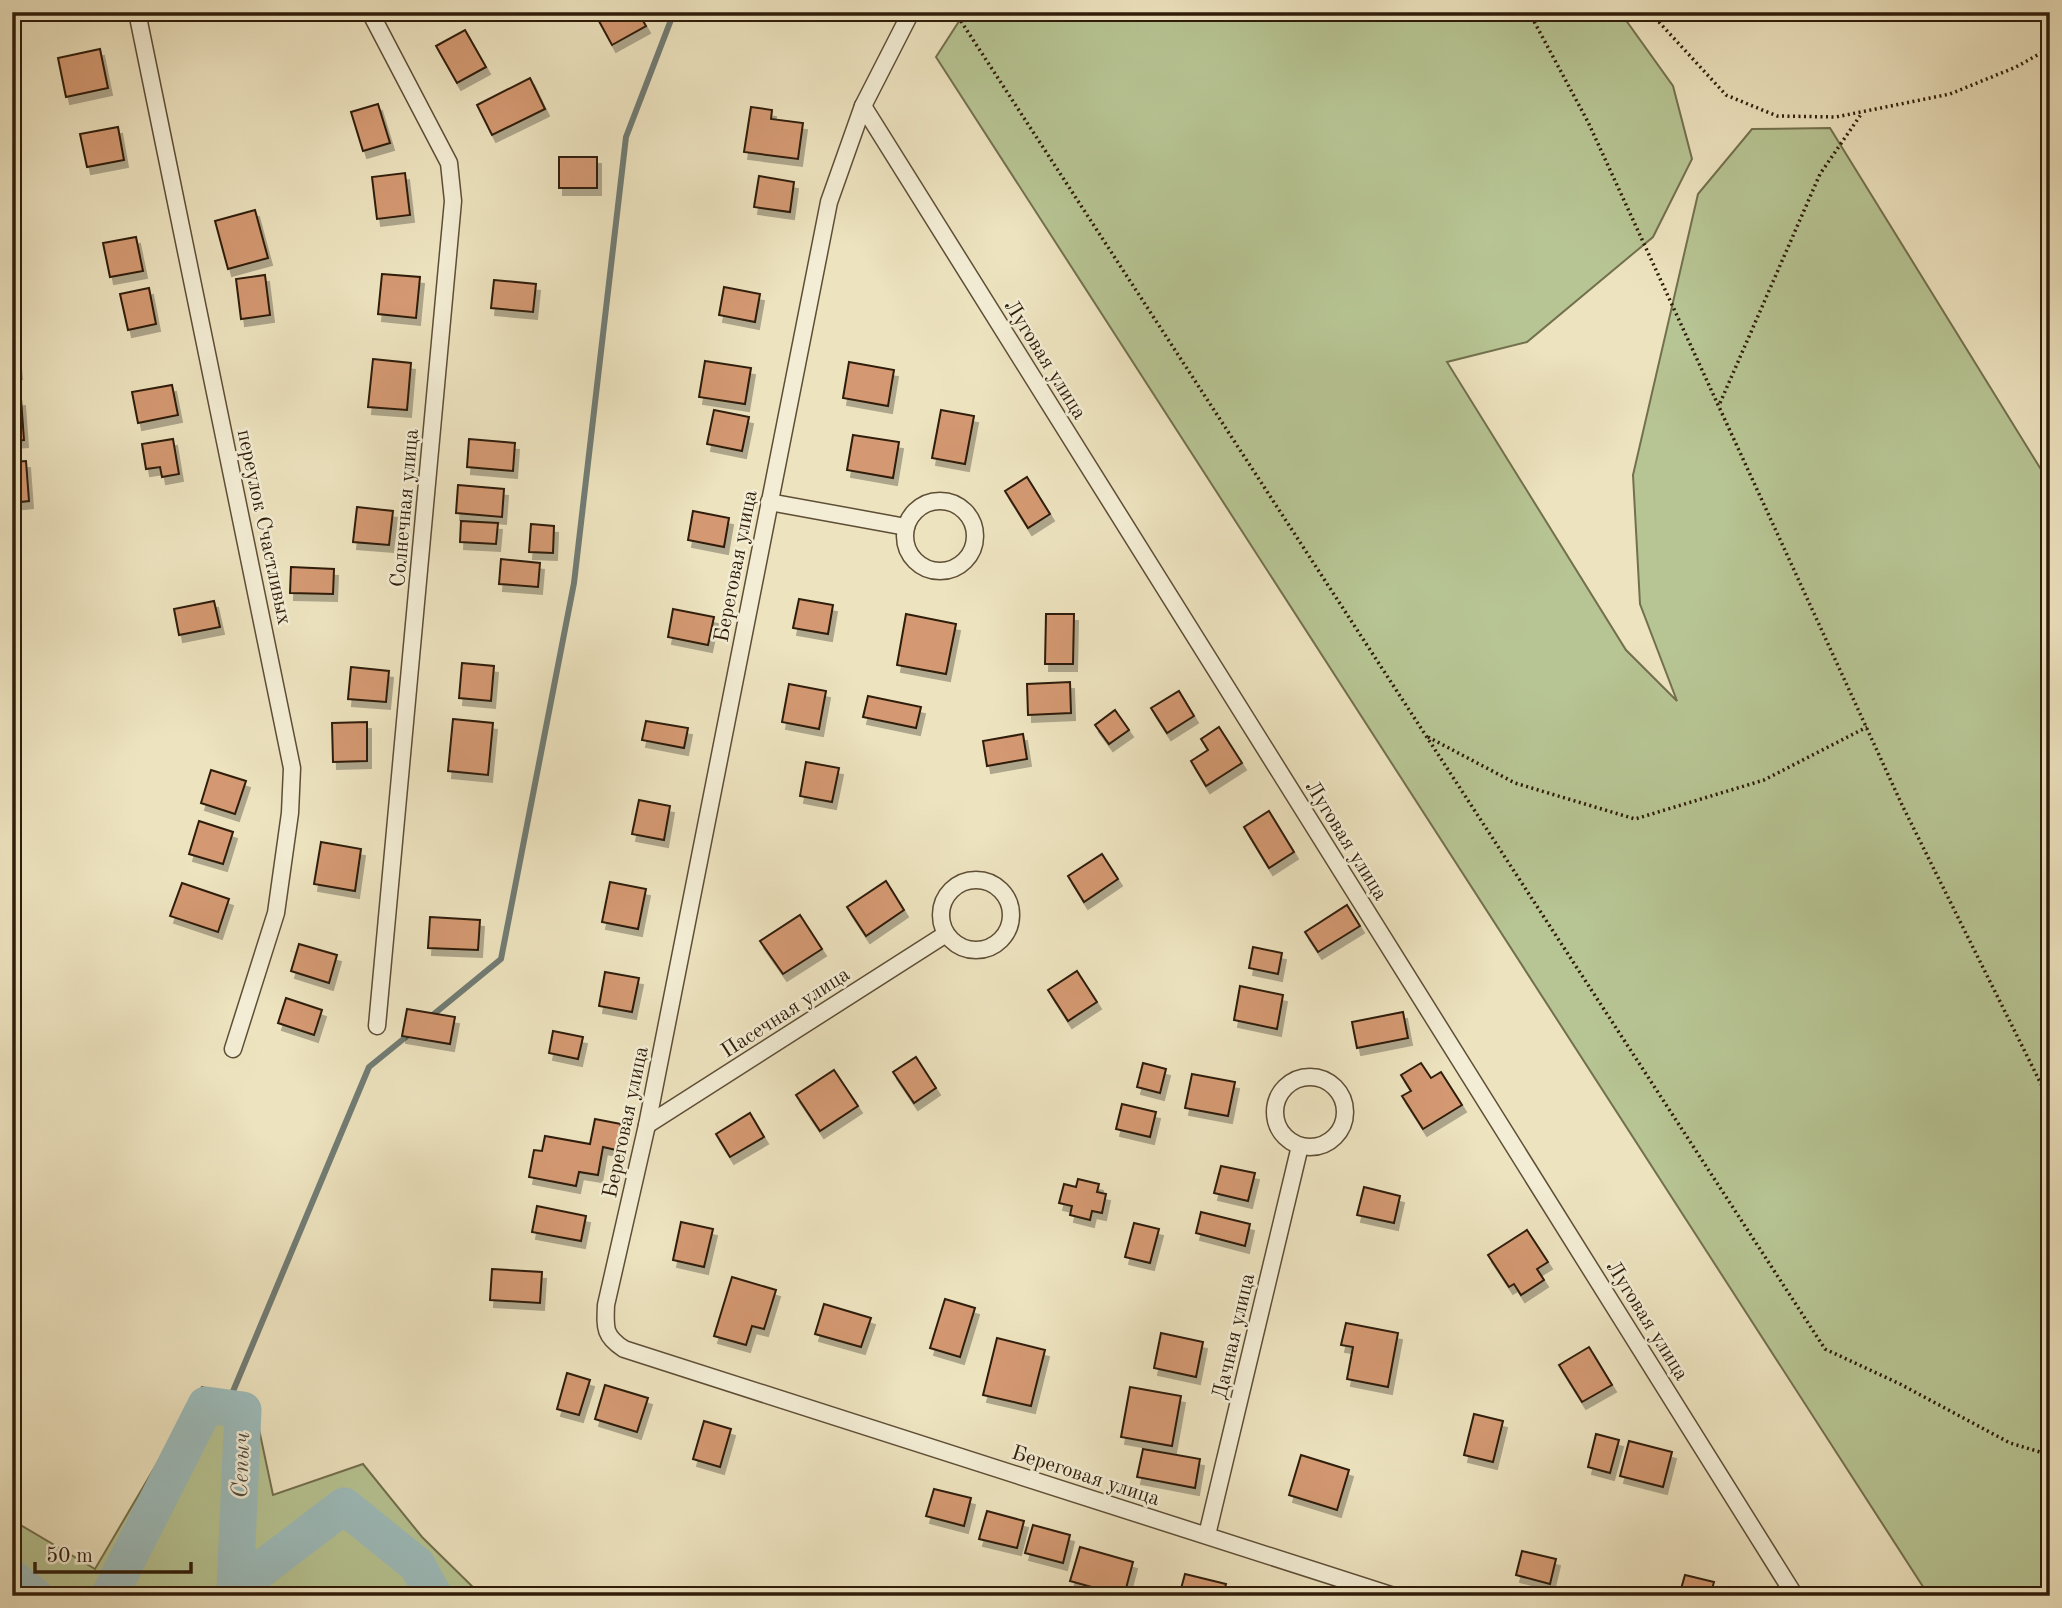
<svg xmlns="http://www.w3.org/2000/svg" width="2062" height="1608" font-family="'Old Standard TT',serif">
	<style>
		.green { fill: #b7c493; stroke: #73704e; stroke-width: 2 }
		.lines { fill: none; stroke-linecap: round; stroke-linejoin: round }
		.stream { stroke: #717c74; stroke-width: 6 }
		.river { stroke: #9dbcbb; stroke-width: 37 }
		.building { fill: #d49972; stroke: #2f1c09; stroke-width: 2; filter: url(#shadow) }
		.minor-casing { stroke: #5e4e36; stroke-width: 19 }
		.path { stroke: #2f1c09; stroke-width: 3.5; stroke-dasharray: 2 3.5; stroke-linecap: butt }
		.minor { stroke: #f3edd5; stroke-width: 16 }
		.labels { text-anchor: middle; stroke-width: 5; stroke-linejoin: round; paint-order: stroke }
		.street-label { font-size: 21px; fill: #2f1c09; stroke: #f3edd5 }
		.water-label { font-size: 23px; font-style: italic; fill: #504c3e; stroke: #f3edd5 }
	</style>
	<defs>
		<filter id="shadow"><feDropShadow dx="4" dy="7" stdDeviation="0" flood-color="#0004"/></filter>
	</defs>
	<rect width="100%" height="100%" fill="#ede3bf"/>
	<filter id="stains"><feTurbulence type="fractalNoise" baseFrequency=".00286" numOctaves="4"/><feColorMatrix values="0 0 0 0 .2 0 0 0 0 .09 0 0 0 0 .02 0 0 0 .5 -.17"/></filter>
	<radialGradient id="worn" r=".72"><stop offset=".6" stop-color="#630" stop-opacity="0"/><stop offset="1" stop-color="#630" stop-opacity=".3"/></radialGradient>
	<g class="green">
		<polygon points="965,12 1620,12 1673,86 1692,159 1653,237 1527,342 1447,362 1626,650 1677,701 1640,604 1633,475 1698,194 1752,129 1830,128 2050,484 2050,1596 1929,1596 936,57"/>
		<polygon points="202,1387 253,1401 273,1495 363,1464 422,1537 482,1596 12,1596 12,1520 95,1569"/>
	</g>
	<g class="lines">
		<g class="stream">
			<polyline points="429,1018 501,959 574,583 626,137 674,12"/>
			<polyline points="226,1408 369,1067 412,1032"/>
		</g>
		<g class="river">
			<polyline points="12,1578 35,1596"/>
			<polyline points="109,1596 206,1405 243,1410 235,1589 344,1506 417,1565 434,1596"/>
		</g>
	</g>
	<g class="building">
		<polygon points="594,12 638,12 646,26 612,45"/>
		<polygon points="465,30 486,67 457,83 436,46"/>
		<polygon points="100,49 108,88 66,97 58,58"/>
		<polygon points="530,78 545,109 492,135 477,105"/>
		<polygon points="378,104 390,143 363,151 351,112"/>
		<polygon points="751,107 772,110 771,119 803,123 798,159 744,152"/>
		<polygon points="118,127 124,160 87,167 80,134"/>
		<rect x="559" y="157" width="38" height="31"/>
		<polygon points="405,173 410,215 377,219 372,177"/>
		<polygon points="759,176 794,182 790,212 754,207"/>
		<polygon points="255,210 268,258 228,269 215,221"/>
		<polygon points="136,237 143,271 110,277 103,243"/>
		<polygon points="382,274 420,277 416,318 378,314"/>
		<polygon points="265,275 270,315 241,319 236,279"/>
		<polygon points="494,280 536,284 533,312 491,308"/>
		<polygon points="724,287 760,294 755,322 719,315"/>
		<polygon points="149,288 156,324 128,330 120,294"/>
		<polygon points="14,329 18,372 12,372 12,330"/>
		<polygon points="373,359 411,363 407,410 368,407"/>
		<polygon points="705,361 751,368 745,404 699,397"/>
		<polygon points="849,362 894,370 888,406 843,398"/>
		<polygon points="172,385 178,415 138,423 132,392"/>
		<polygon points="21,399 24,440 12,441 12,400"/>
		<polygon points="714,410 749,417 742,451 707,444"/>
		<polygon points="941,410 974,416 965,464 932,458"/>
		<polygon points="853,435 899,442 893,478 847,470"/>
		<polygon points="173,439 179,474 162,477 160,467 146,469 142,444"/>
		<polygon points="469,439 515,443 513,471 467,467"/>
		<polygon points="26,461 29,501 12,503 12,462"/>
		<polygon points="1027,477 1050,514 1028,528 1005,491"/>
		<polygon points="458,485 504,489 502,517 456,513"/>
		<polygon points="357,507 393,511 389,545 353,542"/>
		<polygon points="693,511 729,518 724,547 688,540"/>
		<polygon points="461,521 498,523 496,544 460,542"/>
		<polygon points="531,524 554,526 553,553 529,552"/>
		<polygon points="501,559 540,563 538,587 499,584"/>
		<polygon points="291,567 334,569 333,594 290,593"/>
		<polygon points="799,599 833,605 828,634 793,628"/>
		<polygon points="214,601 220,627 179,635 174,609"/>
		<polygon points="673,609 714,617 708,645 668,637"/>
		<polygon points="906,614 956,624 946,674 897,665"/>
		<polygon points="1046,614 1074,614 1073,664 1045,664"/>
		<polygon points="462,663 494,666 491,701 459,698"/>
		<polygon points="351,667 389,671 386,702 348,699"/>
		<polygon points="1070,682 1071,713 1028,715 1027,684"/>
		<polygon points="789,684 826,691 819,729 782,722"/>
		<polygon points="1179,691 1194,716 1167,733 1151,708"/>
		<polygon points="868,696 921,707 916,728 863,717"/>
		<polygon points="1115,710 1129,730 1109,744 1095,725"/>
		<polygon points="453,719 493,723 488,775 448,771"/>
		<polygon points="646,721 688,728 684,748 642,740"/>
		<polygon points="367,722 367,761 333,762 332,723"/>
		<polygon points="1219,727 1242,763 1206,786 1191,761 1208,750 1201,739"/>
		<polygon points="1023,734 1027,759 987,766 983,741"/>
		<polygon points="806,762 839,768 832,802 800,796"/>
		<polygon points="211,770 246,781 235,814 201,803"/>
		<polygon points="639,800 670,806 664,840 632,834"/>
		<polygon points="1269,811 1294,852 1269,868 1244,827"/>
		<polygon points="199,821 233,832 223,864 189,854"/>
		<polygon points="321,842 361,849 355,891 314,884"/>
		<polygon points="1102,854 1118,879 1084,902 1068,876"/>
		<polygon points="886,881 904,910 866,936 847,907"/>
		<polygon points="610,882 646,889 638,929 602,922"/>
		<polygon points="182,883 229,899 218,932 170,916"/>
		<polygon points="1347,905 1360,926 1318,952 1305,932"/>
		<polygon points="800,915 822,949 783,974 760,941"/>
		<polygon points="430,917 480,920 478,950 428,948"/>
		<polygon points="299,944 337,955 329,983 291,971"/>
		<polygon points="1253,947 1282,953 1278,974 1249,968"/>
		<polygon points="1077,971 1097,1002 1068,1021 1048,990"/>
		<polygon points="605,972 639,978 632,1012 599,1006"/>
		<polygon points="1240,986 1283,995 1277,1029 1234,1020"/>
		<polygon points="286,998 322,1010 314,1035 278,1023"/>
		<polygon points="407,1009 455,1017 450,1044 402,1036"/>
		<polygon points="1403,1012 1408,1038 1357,1048 1352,1022"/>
		<polygon points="553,1031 583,1037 578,1059 549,1053"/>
		<polygon points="916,1057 936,1088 914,1103 893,1072"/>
		<polygon points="1143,1063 1166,1069 1160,1093 1137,1087"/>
		<polygon points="1421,1063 1431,1078 1441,1072 1462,1105 1423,1129 1402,1096 1411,1091 1401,1075"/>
		<polygon points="834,1070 858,1106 820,1131 796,1095"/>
		<polygon points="1192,1074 1235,1082 1228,1116 1185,1108"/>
		<polygon points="1122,1104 1156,1112 1150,1137 1116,1129"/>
		<polygon points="750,1113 764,1137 730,1157 716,1134"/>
		<polygon points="595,1119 621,1124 616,1150 603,1147 598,1175 579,1172 576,1186 529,1177 534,1150 542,1151 545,1136 590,1144"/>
		<polygon points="1221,1166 1255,1173 1248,1201 1214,1193"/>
		<polygon points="1078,1179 1099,1184 1097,1192 1106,1194 1102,1213 1092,1211 1090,1220 1070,1215 1072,1206 1059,1203 1064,1184 1076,1187"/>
		<polygon points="1364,1187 1400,1196 1394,1223 1357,1215"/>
		<polygon points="537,1206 586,1216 581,1241 532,1232"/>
		<polygon points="1201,1212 1250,1224 1245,1246 1196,1233"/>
		<polygon points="681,1222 713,1229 704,1267 673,1260"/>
		<polygon points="1134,1223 1159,1229 1150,1263 1125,1257"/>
		<polygon points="1527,1230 1548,1262 1537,1269 1544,1280 1521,1295 1514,1284 1509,1287 1488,1255"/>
		<polygon points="492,1269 542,1272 540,1303 490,1300"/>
		<polygon points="732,1277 776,1290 764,1329 752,1326 746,1345 714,1336"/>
		<polygon points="945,1299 975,1308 960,1357 930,1348"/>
		<polygon points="824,1304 871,1318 861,1347 815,1334"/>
		<polygon points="1346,1323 1398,1333 1388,1387 1347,1379 1353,1347 1341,1345"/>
		<polygon points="1161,1333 1203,1342 1196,1377 1154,1368"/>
		<polygon points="997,1338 1045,1350 1031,1406 983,1395"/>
		<polygon points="1589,1347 1612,1385 1582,1402 1559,1365"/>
		<polygon points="567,1373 590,1380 579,1415 557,1409"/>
		<polygon points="605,1385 648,1398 637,1432 595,1419"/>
		<polygon points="1130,1387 1181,1396 1172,1446 1121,1437"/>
		<polygon points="1474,1414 1503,1421 1493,1462 1464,1455"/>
		<polygon points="704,1421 731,1429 720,1467 693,1459"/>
		<polygon points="1596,1434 1619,1440 1610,1473 1588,1467"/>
		<polygon points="1629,1441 1672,1452 1663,1487 1620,1476"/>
		<polygon points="1143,1449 1200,1459 1195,1488 1137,1477"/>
		<polygon points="1301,1455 1349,1470 1337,1510 1289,1495"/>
		<polygon points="934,1489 971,1498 964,1526 926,1516"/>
		<polygon points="987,1511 1024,1521 1017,1548 979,1539"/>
		<polygon points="1033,1525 1070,1535 1063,1563 1025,1553"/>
		<polygon points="1080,1547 1133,1562 1124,1596 1070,1581"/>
		<polygon points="1522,1551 1556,1559 1550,1584 1516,1575"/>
		<polygon points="1185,1574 1226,1584 1223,1596 1179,1596"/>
		<polygon points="1685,1575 1714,1582 1710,1596 1679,1596"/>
	</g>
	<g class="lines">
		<defs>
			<g id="minor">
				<polyline points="137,12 292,768 290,813 276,913 233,1049"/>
				<polyline points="370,12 449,163 453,201 377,1026"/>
				<path d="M911 12 863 106 829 202 647 1125 606 1305C605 1328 604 1336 624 1349L1394 1596"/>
				<polyline points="863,106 1795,1596"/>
				<circle cx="940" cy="536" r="35"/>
				<polyline points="769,502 906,527"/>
				<circle cx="976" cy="915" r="35"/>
				<circle cx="1310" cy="1112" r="35"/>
				<polyline points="647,1125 946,934"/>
				<polyline points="1207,1535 1300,1146"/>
			</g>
		</defs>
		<use href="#minor" class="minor-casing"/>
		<g class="path">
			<polyline points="955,12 1825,1349 1900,1384 2010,1443 2050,1455"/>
			<polyline points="1529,12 1588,122 1903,807 2050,1102"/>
			<polyline points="1654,12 1658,21 1726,95 1777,116 1836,117 1950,94 2016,67 2050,48"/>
			<polyline points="1720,403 1820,174 1862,113"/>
			<polyline points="1428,737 1515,783 1635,819 1764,780 1867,727"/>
		</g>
		<use href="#minor" class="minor"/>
	</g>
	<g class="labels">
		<g class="street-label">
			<text transform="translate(1046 359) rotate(58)" y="7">Луговая улица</text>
			<text transform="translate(404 508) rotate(-85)" y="7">Солнечная улица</text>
			<text transform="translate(265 527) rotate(78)" y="7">переулок Счастливых</text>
			<text transform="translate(735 566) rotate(-79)" y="7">Береговая улица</text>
			<text transform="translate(1347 840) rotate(58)" y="7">Луговая улица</text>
			<text transform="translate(785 1012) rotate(-33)" y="7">Пасечная улица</text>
			<text transform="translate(625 1122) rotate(-78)" y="7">Береговая улица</text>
			<text transform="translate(1648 1320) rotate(58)" y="7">Луговая улица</text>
			<text transform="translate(1233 1336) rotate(-77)" y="7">Дачная улица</text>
			<text transform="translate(1086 1475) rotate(18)" y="7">Береговая улица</text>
		</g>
		<g class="water-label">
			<text transform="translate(240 1465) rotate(-88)" y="8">Сепыч</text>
		</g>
	</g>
	<rect width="2062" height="1608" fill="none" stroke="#ede3bf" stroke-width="42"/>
	<rect x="14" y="14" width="2034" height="1580" fill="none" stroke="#2f1c09" stroke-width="3.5"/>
	<rect x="21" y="21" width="2020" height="1566" fill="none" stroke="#2f1c09" stroke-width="2"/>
	<path d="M35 1562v10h156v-10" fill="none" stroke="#2f1c09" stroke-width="3.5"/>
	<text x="46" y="1562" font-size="21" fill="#2f1c09" stroke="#f3edd5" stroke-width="5" paint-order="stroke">50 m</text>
	<rect width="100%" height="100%" filter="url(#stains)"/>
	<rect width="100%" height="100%" fill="url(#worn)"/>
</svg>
